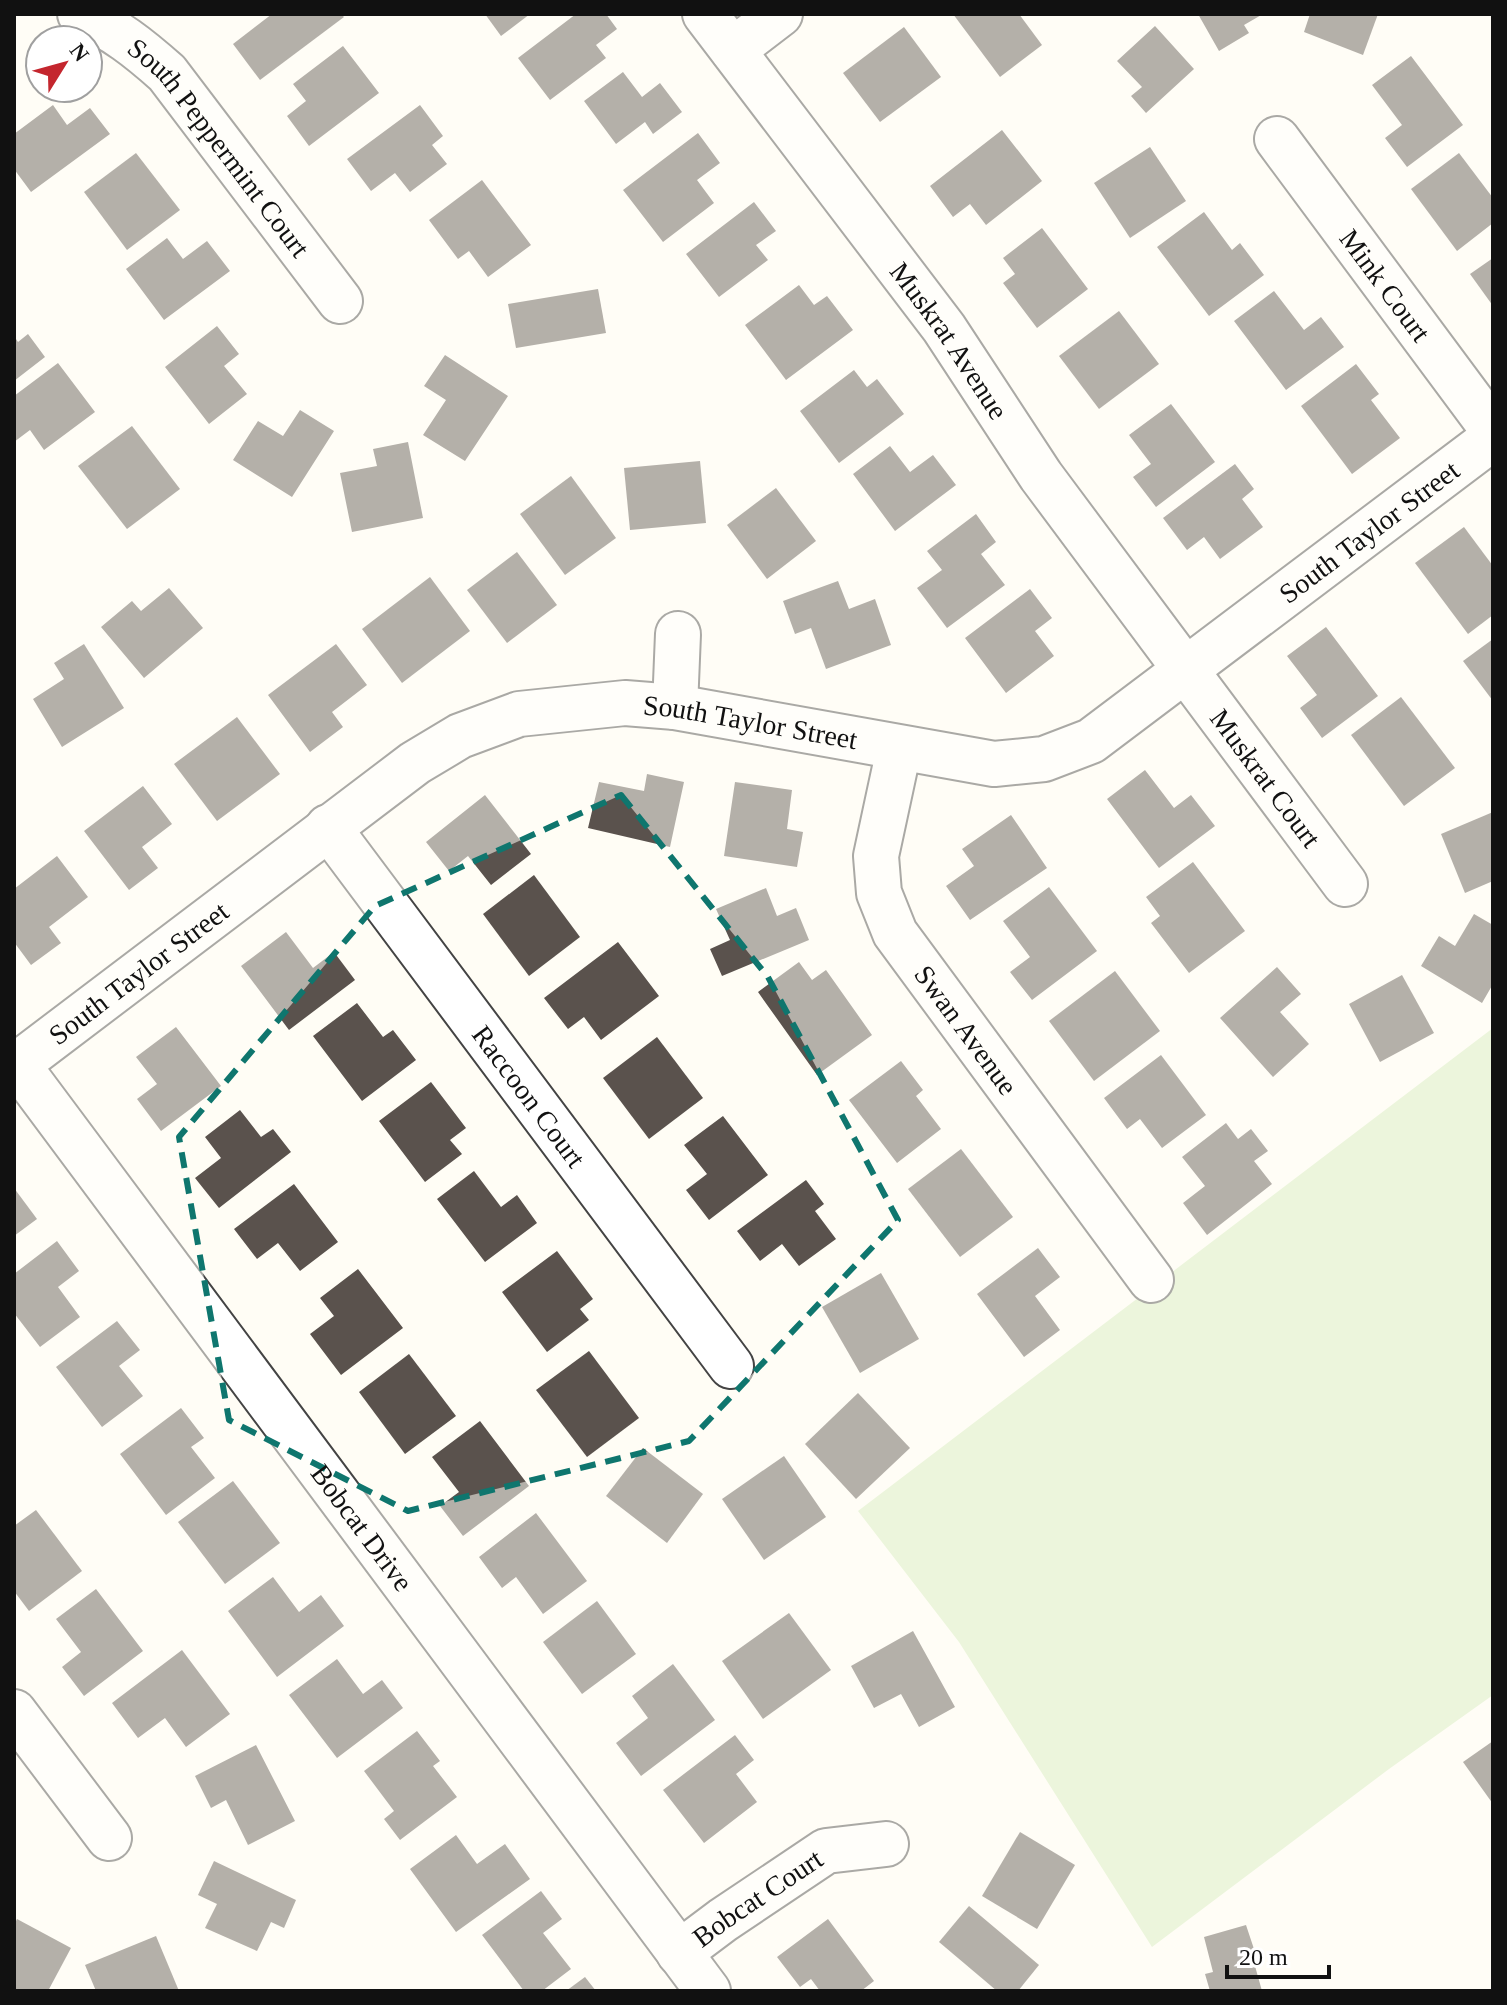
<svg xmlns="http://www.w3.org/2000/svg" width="1507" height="2005" font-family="'Times New Roman',serif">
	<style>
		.green { fill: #d5ebbd }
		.building { fill: #5a524d }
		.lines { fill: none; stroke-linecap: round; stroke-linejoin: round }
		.minor-casing { stroke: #444; stroke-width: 48 }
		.minor { stroke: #fff; stroke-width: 44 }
		.marked { fill: none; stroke: #0f766e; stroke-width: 6; stroke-dasharray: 16 10; stroke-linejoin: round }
		.labels { text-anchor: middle; stroke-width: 8; stroke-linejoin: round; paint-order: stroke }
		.street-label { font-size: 28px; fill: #111; stroke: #fff }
	</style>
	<rect width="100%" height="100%" fill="#fffdf5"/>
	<polygon class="green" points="1493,1028 1493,1695 1389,1769 1152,1947 959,1642 858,1511"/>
	<g class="building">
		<polygon points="272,14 341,14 344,17 260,80 233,44"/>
		<polygon points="485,14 530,14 501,36"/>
		<polygon points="576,14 606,14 617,29 596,45 606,58 550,100 518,58"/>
		<polygon points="953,14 1019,14 1042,45 1000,77"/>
		<polygon points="1198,14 1263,14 1244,25 1249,33 1219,51"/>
		<polygon points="1310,14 1378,14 1363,55 1304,32"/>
		<polygon points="1155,26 1194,69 1146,113 1131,96 1142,87 1117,61"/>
		<polygon points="904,27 941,77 880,122 843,73"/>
		<polygon points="343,46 379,93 309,146 287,116 306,101 293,84"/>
		<polygon points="1411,56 1463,125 1407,167 1385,138 1402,125 1372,85"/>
		<polygon points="623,72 642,97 660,83 682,112 653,134 645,122 616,144 584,101"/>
		<polygon points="53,105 67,125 90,108 110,134 31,192 14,169 14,134"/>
		<polygon points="420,105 443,136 432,145 447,164 410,192 395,173 371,191 347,159"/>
		<polygon points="1002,130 1042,181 986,225 970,204 953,217 930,186"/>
		<polygon points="698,133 720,163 697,180 714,203 663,242 623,190"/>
		<polygon points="1150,147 1186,201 1130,238 1094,183"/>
		<polygon points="136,153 180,210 127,250 84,192"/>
		<polygon points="1459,153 1493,198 1493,223 1457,251 1411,189"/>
		<polygon points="482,180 531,245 488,277 469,251 458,259 429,220"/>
		<polygon points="754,202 776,231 756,245 768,260 719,297 686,254"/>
		<polygon points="1204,212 1232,250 1240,243 1264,275 1209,316 1157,247"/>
		<polygon points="1042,228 1088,289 1037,328 1003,283 1015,274 1003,258"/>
		<polygon points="167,238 183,259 207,241 230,271 164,320 126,269"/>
		<polygon points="1493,258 1493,306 1470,274"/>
		<polygon points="799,285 814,305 827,296 853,330 786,380 745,325"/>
		<polygon points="598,289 606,333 516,348 508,304"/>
		<polygon points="1274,291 1304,330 1321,317 1344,347 1286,390 1234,321"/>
		<polygon points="1119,311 1159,364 1099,409 1059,356"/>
		<polygon points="217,326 239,354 224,366 247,394 209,424 165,367"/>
		<polygon points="28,334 45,357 14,381 14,336 18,342"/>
		<polygon points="445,355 508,396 465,461 423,435 446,400 424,386"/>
		<polygon points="58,363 95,412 44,450 30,430 14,442 14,396"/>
		<polygon points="1356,364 1379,394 1371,400 1400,438 1352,474 1301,406"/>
		<polygon points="854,370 867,387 877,379 904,414 839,463 800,411"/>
		<polygon points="1171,404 1215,462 1156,507 1133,477 1151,464 1129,435"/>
		<polygon points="300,410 334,431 292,497 233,460 258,421 283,436"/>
		<polygon points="132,426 180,489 127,529 78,466"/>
		<polygon points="408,442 423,518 352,532 340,473 377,466 373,449"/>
		<polygon points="890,446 910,472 933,455 956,485 895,531 853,474"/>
		<polygon points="700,461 706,523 630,530 624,468"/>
		<polygon points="1235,464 1254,489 1242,499 1263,527 1220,559 1204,537 1187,550 1163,518"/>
		<polygon points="571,476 616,538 565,575 520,514"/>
		<polygon points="776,488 816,541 767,579 727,525"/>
		<polygon points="976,514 996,542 981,554 1005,585 947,628 917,588 942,570 927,551"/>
		<polygon points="1464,527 1493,566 1493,615 1468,634 1415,563"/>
		<polygon points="517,552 557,605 507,643 467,590"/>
		<polygon points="430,577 470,631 402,683 362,629"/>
		<polygon points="838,581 849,609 875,599 891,645 826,669 811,628 795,634 783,601"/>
		<polygon points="169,588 203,628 144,678 101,627 132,601 141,611"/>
		<polygon points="1030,589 1052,618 1035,631 1054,656 1006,693 965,638"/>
		<polygon points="1326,627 1378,696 1322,738 1300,708 1317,695 1287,656"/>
		<polygon points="1493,639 1493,701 1463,661"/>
		<polygon points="84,644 124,708 62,747 33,699 64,679 54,663"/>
		<polygon points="336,644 367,685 332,712 343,727 310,752 268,695"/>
		<polygon points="1401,697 1455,768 1404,806 1351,735"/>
		<polygon points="237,717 280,774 217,821 174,764"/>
		<polygon points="1145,770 1174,808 1191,795 1215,826 1159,868 1107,799"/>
		<polygon points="647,774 684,782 670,847 588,828 599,782 644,791"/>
		<polygon points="735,782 792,790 787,829 803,832 797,867 724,856"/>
		<polygon points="143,786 172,824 142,847 158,868 129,890 84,831"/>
		<polygon points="485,795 531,854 491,885 468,856 449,871 426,842"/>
		<polygon points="1493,812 1493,881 1465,893 1441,834"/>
		<polygon points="1011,815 1047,868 970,920 946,886 974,866 962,849"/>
		<polygon points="57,856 88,897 49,927 61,943 31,965 14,942 14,889"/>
		<polygon points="1193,862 1245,931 1189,973 1151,923 1160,916 1146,897"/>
		<polygon points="534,875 580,937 529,976 483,914"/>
		<polygon points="1049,887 1097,951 1032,1000 1010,972 1030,957 1003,921"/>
		<polygon points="766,888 777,916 796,908 809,940 722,976 710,949 730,940 716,909"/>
		<polygon points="1474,914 1493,925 1493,984 1482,1003 1421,966 1439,936 1455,946"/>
		<polygon points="286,932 313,968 334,952 355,980 289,1030 241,966"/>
		<polygon points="618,942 659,996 601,1040 584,1017 568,1029 544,998"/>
		<polygon points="799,962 812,980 826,970 872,1035 817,1075 758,992"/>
		<polygon points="1277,967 1301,994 1280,1012 1309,1044 1273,1077 1220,1018"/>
		<polygon points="1115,971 1160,1031 1094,1081 1049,1021"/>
		<polygon points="1402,975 1434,1033 1380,1062 1349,1004"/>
		<polygon points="357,1003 383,1037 393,1030 416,1060 362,1101 313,1036"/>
		<polygon points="176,1027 221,1086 161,1131 137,1099 157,1084 136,1057"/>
		<polygon points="657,1037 703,1098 649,1139 603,1078"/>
		<polygon points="1161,1055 1206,1115 1162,1148 1140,1119 1127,1129 1104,1098"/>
		<polygon points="901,1061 923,1090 916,1096 941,1129 897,1163 849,1100"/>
		<polygon points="431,1082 466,1128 450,1140 462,1154 425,1182 379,1121"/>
		<polygon points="240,1110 261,1137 273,1129 291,1152 219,1208 195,1178 221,1158 205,1137"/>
		<polygon points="723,1116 768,1175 709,1220 686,1190 707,1174 684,1145"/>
		<polygon points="1226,1123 1238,1139 1251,1129 1268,1151 1254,1161 1272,1184 1207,1235 1183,1203 1205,1186 1182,1157"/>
		<polygon points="961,1149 1013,1217 960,1257 908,1189"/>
		<polygon points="474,1171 501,1207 517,1195 537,1223 485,1262 437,1199"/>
		<polygon points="806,1180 824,1204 815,1211 836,1239 799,1266 782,1244 760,1261 737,1231"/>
		<polygon points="294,1184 338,1242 300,1271 278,1243 257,1259 234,1229"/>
		<polygon points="14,1188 37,1219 14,1236"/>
		<polygon points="57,1241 79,1271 58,1287 80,1317 40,1347 14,1313 14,1274"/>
		<polygon points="1038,1248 1060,1277 1035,1296 1060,1330 1024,1357 977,1294"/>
		<polygon points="557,1251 593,1299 580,1309 589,1320 547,1352 502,1292"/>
		<polygon points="358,1269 403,1328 341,1375 310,1334 334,1316 320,1298"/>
		<polygon points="881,1273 919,1339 860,1373 822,1307"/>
		<polygon points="117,1321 140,1350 119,1366 143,1396 102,1427 56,1367"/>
		<polygon points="589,1351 639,1418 587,1457 536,1390"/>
		<polygon points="409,1354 456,1416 405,1454 359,1392"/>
		<polygon points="858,1393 910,1448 856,1499 805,1444"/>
		<polygon points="181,1408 204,1438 191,1447 215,1478 166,1515 120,1454"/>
		<polygon points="480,1421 529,1486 463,1536 440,1506 459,1492 432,1457"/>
		<polygon points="643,1448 703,1494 667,1543 606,1496"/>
		<polygon points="784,1456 826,1517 764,1560 722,1499"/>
		<polygon points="233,1481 280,1543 225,1584 178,1522"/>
		<polygon points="36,1510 82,1571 29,1611 14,1591 14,1526"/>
		<polygon points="536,1513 587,1581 543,1614 516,1577 502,1588 479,1557"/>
		<polygon points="273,1577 299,1612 321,1595 344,1626 277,1677 228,1611"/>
		<polygon points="96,1589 143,1651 84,1696 62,1667 81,1652 56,1619"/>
		<polygon points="597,1601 636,1654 582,1694 543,1642"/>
		<polygon points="789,1613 831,1670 763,1719 722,1661"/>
		<polygon points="913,1631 955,1707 919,1727 901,1694 874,1708 851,1666"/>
		<polygon points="182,1650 230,1714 186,1747 165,1718 138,1738 112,1703"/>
		<polygon points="337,1659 363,1694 382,1680 403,1708 337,1758 289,1695"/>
		<polygon points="673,1664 715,1720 641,1776 616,1743 648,1718 632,1696"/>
		<polygon points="417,1731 440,1761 433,1766 457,1797 400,1840 384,1819 394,1811 364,1771"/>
		<polygon points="735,1735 754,1760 736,1774 757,1802 704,1843 663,1790"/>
		<polygon points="1493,1741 1493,1804 1463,1762"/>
		<polygon points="256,1745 295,1821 248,1845 226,1800 211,1808 195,1776"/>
		<polygon points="1020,1832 1075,1865 1037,1929 982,1896"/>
		<polygon points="456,1835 477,1864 505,1844 530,1879 456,1932 410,1869"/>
		<polygon points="214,1861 296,1900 284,1928 271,1922 257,1951 205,1928 217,1904 198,1895"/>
		<polygon points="541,1891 562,1919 543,1933 571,1969 542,1991 524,1991 482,1935"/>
		<polygon points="969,1906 1039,1965 1018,1991 997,1991 939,1942"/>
		<polygon points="17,1919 71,1948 48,1991 14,1991 14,1925"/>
		<polygon points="828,1919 874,1981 861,1991 820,1991 811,1979 800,1987 777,1957"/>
		<polygon points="1246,1925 1259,1964 1255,1966 1262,1991 1210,1991 1205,1974 1213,1972 1204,1937"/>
		<polygon points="156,1936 179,1991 96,1991 85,1965"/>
		<polygon points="585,1977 596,1991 566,1991"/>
	</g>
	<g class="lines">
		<defs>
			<g id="minor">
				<path id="s1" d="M80 14C114 28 140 49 167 73L340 301"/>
				<path id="s2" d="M705 14 944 328 1041 476 1345 884"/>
				<polyline points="733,50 780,14"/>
				<path id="s3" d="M1277 139 1493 430"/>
				<polyline points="675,707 678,634"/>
				<path id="s4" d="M899 749 876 856 879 893 895 933 1151 1280"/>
				<path id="s5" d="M328 827 731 1366"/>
				<path id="s6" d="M17 1064 708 1991"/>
				<path id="s7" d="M14 1067 415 763 460 736 519 714 625 703 675 707 994 764 1044 759 1091 741 1493 438"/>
				<polyline points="14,1712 109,1838"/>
				<path id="s8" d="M679 1953 723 1920 826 1851 886 1844"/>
			</g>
		</defs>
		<use href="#minor" class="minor-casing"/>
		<use href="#minor" class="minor"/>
	</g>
	<path d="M0 0H1507V2005H0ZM621 795 768 977 898 1220 689 1441 408 1511 229 1420 179 1137 375 906Z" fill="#fffdf5" fill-opacity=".55" fill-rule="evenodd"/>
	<path class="marked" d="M621 795 768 977 898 1220 689 1441 408 1511 229 1420 179 1137 375 906Z"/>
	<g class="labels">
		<g class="street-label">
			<text dy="10" stroke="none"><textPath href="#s1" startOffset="196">South Peppermint Court</textPath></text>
			<text dy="10" stroke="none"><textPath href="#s3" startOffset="182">Mink Court</textPath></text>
			<text dy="10" stroke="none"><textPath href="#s2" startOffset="408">Muskrat Avenue</textPath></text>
			<text dy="10" stroke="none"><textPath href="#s7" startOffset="1548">South Taylor Street</textPath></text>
			<text dy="10" stroke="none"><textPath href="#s7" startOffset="852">South Taylor Street</textPath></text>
			<text dy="10" stroke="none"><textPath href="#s2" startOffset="948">Muskrat Court</textPath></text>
			<text dy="10" stroke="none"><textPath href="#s7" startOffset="156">South Taylor Street</textPath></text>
			<text dy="10" stroke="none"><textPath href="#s4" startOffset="310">Swan Avenue</textPath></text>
			<text dy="10" stroke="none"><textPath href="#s5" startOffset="336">Raccoon Court</textPath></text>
			<text dy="10" stroke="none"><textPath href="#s6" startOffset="578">Bobcat Drive</textPath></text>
			<text dy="10" stroke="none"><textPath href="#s8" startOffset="96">Bobcat Court</textPath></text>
		</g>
	</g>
	<rect width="1507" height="2005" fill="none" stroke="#111111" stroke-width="32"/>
	<g transform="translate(64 64) rotate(53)"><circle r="38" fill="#ffffff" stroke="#a0a0a0" stroke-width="2"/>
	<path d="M0-6L14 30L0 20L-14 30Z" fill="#c4262e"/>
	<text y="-12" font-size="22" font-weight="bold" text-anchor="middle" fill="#111111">N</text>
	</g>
	<path d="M1227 1965v12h102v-12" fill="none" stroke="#111111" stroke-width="4"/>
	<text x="1239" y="1965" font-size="24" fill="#111111" stroke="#ffffff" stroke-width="6" paint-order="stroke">20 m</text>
</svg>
